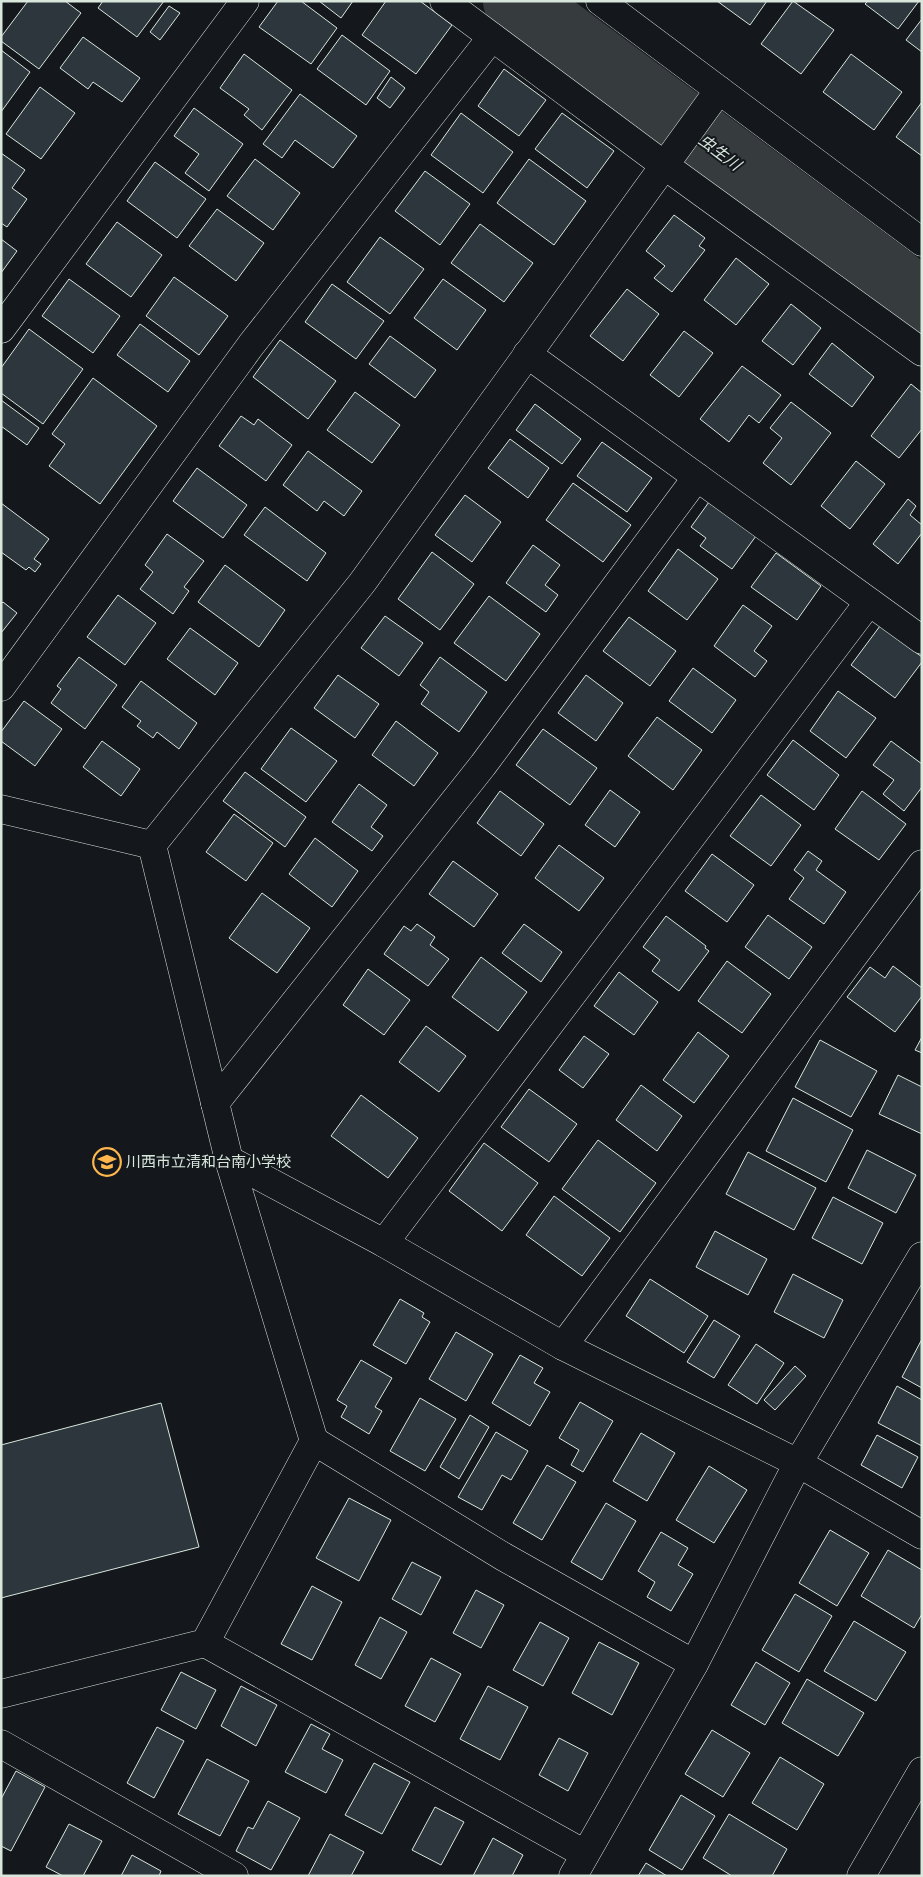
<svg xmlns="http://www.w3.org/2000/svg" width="923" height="1877" font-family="Arial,'Noto Sans JP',sans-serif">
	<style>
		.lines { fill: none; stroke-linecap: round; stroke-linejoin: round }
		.river { stroke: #363b3e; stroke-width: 68 }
		.building { fill: #2c363c; stroke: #d8e6dc }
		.minor-casing { stroke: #d8e6dc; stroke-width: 29 }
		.major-casing { stroke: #d8e6dc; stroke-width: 29 }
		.minor { stroke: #14181c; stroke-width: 28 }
		.major { stroke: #14181c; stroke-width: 28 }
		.labels { text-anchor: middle; stroke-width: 4; stroke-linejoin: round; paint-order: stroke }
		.poi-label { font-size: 15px; fill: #d8e6dc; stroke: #14181c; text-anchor: start }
		.water-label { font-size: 16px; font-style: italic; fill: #d8e6dc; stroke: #14181c }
	</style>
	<rect width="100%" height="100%" fill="#14181c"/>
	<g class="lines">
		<polyline class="river" points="517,1 922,303"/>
	</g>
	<g class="building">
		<polygon points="28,1 65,1 81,13 39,69 1,41 1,37"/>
		<polygon points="103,1 164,1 137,37 98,8"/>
		<polygon points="278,1 301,1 337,28 311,64 259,27"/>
		<polygon points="319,1 353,1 341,18"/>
		<polygon points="386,1 420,1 452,25 416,74 362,35"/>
		<polygon points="717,1 767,1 750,25"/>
		<polygon points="793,1 834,30 801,74 761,44"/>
		<polygon points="868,1 919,1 898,29 865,4"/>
		<polygon points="169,6 180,13 160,40 150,32"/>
		<polygon points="922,19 922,52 906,40"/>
		<polygon points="342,35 390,71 366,105 317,69"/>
		<polygon points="83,37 140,78 122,102 93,82 88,89 60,68"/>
		<polygon points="1,50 30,72 1,112"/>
		<polygon points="244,54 292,90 262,130 244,115 249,109 220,88"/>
		<polygon points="851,54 902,92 874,130 823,92"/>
		<polygon points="504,69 546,100 519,136 478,106"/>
		<polygon points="391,77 405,88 390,108 377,98"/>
		<polygon points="40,87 75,113 41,159 6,134"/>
		<polygon points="300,94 357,136 333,168 295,140 282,158 263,144"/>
		<polygon points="922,102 922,156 896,137"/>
		<polygon points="194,108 243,144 209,191 185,173 199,154 174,136"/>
		<polygon points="461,113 513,152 483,193 431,155"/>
		<polygon points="562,113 614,151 587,188 535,149"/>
		<polygon points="1,153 25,170 12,188 27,199 7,227 1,223"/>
		<polygon points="255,159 300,193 273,230 227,196"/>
		<polygon points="529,159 586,201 554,245 497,203"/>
		<polygon points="155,162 206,199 177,238 127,201"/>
		<polygon points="425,171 470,204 440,245 395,211"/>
		<polygon points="217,209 264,243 236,281 189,246"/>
		<polygon points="674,215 705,238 699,246 705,250 672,292 654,278 665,266 646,251"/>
		<polygon points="117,222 162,255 131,297 86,264"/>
		<polygon points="480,224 533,263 504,302 451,263"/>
		<polygon points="380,237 424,269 390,314 347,282"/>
		<polygon points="1,239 17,251 1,273"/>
		<polygon points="736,258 769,284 736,325 704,300"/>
		<polygon points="174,277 228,316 199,355 146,316"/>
		<polygon points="69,279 120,316 93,353 42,316"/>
		<polygon points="443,279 486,310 457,350 414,318"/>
		<polygon points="332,284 384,321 356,359 305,322"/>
		<polygon points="627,289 659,314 623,361 590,336"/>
		<polygon points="791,304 821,328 793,365 762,341"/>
		<polygon points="140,324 190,361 168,392 117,355"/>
		<polygon points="29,329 83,369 43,424 1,393 1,368"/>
		<polygon points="684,331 713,353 679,397 650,375"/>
		<polygon points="390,336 436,370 415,398 369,364"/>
		<polygon points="280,340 336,381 308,419 253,377"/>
		<polygon points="832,343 874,377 852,407 809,374"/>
		<polygon points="742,366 781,395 759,423 749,415 729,442 700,419"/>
		<polygon points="93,378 157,426 100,504 49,466 65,444 52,434"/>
		<polygon points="911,384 922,393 922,429 899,458 871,436"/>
		<polygon points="355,392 400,425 372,463 327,430"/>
		<polygon points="1,400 39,428 27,445 1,426"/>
		<polygon points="791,402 831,433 791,485 763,463 782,438 770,428"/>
		<polygon points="535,404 581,439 562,464 516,430"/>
		<polygon points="241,416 254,425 258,419 292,445 266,481 219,446"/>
		<polygon points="510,439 549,468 528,498 488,468"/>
		<polygon points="602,442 652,478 627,512 577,476"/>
		<polygon points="308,451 362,491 344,516 324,501 317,511 283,485"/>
		<polygon points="856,461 885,484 850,529 821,506"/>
		<polygon points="197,468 247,505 223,538 173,501"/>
		<polygon points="573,483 631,525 603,562 546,520"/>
		<polygon points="465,495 501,522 472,562 435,535"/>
		<polygon points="908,499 916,506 910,515 922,525 922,533 898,564 873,544"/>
		<polygon points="709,502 756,536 732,569 700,546 706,538 691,527"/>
		<polygon points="1,503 49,539 34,559 41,564 35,572 29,567 26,570 1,552"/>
		<polygon points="265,507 326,553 307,581 244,535"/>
		<polygon points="167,534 204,561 184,587 189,591 173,614 140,589 153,572 145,565"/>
		<polygon points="533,545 560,565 545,585 558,595 546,612 506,583"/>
		<polygon points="678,549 718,579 687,620 648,591"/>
		<polygon points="432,552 474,584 440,630 398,599"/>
		<polygon points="776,553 821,586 797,620 751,587"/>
		<polygon points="225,565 285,610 259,647 198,602"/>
		<polygon points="118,595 156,623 125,665 87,637"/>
		<polygon points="489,596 540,634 506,681 454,643"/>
		<polygon points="3,602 17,613 1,633 1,604"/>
		<polygon points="743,605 772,626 754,651 767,661 755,677 714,646"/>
		<polygon points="385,616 423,643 399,676 361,648"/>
		<polygon points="629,617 676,651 650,686 603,651"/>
		<polygon points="880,626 922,657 922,662 895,698 851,665"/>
		<polygon points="190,628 238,663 215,695 167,659"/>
		<polygon points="79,657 117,685 85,729 51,703 61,689 57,686"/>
		<polygon points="440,657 487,692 459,732 421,704 429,692 420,685"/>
		<polygon points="693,668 736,700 712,733 669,701"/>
		<polygon points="338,675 379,704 355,738 314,708"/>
		<polygon points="586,675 623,703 596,741 558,713"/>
		<polygon points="141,681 197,723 179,749 157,732 153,738 137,726 141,721 122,707"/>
		<polygon points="838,691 876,718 846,758 810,731"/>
		<polygon points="24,701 62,729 35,766 1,741 1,732"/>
		<polygon points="657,717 702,750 673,790 628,756"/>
		<polygon points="396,721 438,753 414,786 372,755"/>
		<polygon points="291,728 337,761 306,802 261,769"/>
		<polygon points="543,729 597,768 570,805 516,765"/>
		<polygon points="793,740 839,775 814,810 767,775"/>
		<polygon points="102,741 140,769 121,796 83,767"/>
		<polygon points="891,741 922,764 922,787 904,811 883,794 894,780 873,765"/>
		<polygon points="245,772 306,817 285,847 223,801"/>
		<polygon points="359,784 387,805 371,827 383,836 372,851 332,822"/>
		<polygon points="610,790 640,812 615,847 585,825"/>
		<polygon points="500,791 544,824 521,856 477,823"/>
		<polygon points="862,791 906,824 879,860 835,829"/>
		<polygon points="761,795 801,825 771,866 730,836"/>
		<polygon points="234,814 273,843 246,881 206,852"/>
		<polygon points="315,838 358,871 332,907 289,874"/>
		<polygon points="559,845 604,878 579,911 535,878"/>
		<polygon points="808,851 822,861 816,870 846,892 824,924 789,899 804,878 794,870"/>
		<polygon points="712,854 754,885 727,922 685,891"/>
		<polygon points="453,861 498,894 474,927 429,894"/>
		<polygon points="262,893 310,928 277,973 229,938"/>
		<polygon points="768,915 812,947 789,979 745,947"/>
		<polygon points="666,916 706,946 705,948 709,951 679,991 652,971 660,960 643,947"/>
		<polygon points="417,924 435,937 430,945 449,959 428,986 384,954 404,926 411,931"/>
		<polygon points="524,924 562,952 541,982 502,953"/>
		<polygon points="481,957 527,992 498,1031 452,997"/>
		<polygon points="727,961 771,994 742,1033 698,1001"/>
		<polygon points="893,966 922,988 922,996 895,1032 847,997 870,967 885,978"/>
		<polygon points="368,969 410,1000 384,1035 343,1005"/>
		<polygon points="619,972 658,1002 634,1035 594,1006"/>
		<polygon points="426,1026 466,1056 439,1092 399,1062"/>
		<polygon points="698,1032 729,1056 694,1103 663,1080"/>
		<polygon points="584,1036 609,1054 583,1088 559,1070"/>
		<polygon points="922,1037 922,1053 915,1050"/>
		<polygon points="820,1040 877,1071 851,1117 795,1087"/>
		<polygon points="898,1075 922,1087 922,1134 879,1114"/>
		<polygon points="641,1085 682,1116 657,1151 616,1120"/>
		<polygon points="529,1089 577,1124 549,1162 501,1127"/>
		<polygon points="361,1095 418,1138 388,1178 331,1136"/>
		<polygon points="793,1098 853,1130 826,1182 766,1151"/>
		<polygon points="598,1140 656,1183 620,1232 562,1189"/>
		<polygon points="484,1143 538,1183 502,1231 449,1191"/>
		<polygon points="867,1150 916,1175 896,1213 848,1188"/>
		<polygon points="748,1152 816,1188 794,1230 726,1194"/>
		<polygon points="554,1196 610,1238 582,1276 526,1235"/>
		<polygon points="833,1197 883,1223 862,1264 812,1238"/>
		<polygon points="715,1231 767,1259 748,1295 696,1267"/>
		<polygon points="793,1274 843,1300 824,1338 774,1312"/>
		<polygon points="650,1279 708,1316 684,1353 626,1316"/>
		<polygon points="400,1299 424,1313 422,1317 430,1322 406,1364 373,1345"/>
		<polygon points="714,1320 740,1336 714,1378 687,1362"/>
		<polygon points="456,1332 493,1354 466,1401 429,1379"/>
		<polygon points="922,1339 922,1388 902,1377"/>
		<polygon points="756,1344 784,1363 757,1404 728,1385"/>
		<polygon points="520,1355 543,1368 534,1383 550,1392 530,1426 492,1403"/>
		<polygon points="361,1360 392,1378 375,1407 382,1411 369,1434 341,1417 347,1406 337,1400"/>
		<polygon points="795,1366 806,1376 775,1410 764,1400"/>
		<polygon points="897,1386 922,1400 922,1446 878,1423"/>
		<polygon points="420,1398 456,1419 425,1471 390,1451"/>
		<polygon points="580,1402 613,1421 583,1472 571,1465 579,1450 559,1438"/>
		<polygon points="161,1403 199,1547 1,1598 1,1445"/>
		<polygon points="470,1415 489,1427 459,1479 440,1467"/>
		<polygon points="496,1432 528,1451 511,1480 502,1475 482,1510 458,1497"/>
		<polygon points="641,1433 675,1453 647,1501 613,1481"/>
		<polygon points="877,1435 918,1457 902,1488 861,1465"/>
		<polygon points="547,1465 576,1482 542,1540 513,1523"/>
		<polygon points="709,1466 747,1490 714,1543 676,1520"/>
		<polygon points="349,1498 391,1520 359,1581 316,1558"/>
		<polygon points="606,1503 636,1521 602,1580 571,1562"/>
		<polygon points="830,1530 869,1553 837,1606 799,1583"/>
		<polygon points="661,1532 688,1548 678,1565 693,1574 671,1611 647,1597 655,1582 638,1571"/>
		<polygon points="888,1550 922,1570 922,1614 914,1628 861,1596"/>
		<polygon points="412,1562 441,1577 421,1615 392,1599"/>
		<polygon points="312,1586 342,1602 312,1660 281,1644"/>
		<polygon points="476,1590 504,1605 481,1648 453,1633"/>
		<polygon points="795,1594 832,1616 799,1672 762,1650"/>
		<polygon points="380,1617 407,1632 381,1679 355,1665"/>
		<polygon points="854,1621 906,1652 876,1701 824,1671"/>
		<polygon points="540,1622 569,1638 543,1686 513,1670"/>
		<polygon points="599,1642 639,1663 612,1715 572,1693"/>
		<polygon points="431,1658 461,1674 435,1722 405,1706"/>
		<polygon points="756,1662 790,1683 765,1725 731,1705"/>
		<polygon points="181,1672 216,1690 196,1729 161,1710"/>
		<polygon points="807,1679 864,1713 838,1756 782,1723"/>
		<polygon points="241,1686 277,1705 256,1746 221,1726"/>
		<polygon points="488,1686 528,1707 500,1760 460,1739"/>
		<polygon points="311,1724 330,1734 322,1749 343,1760 326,1793 285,1772"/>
		<polygon points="157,1727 184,1741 154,1798 127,1783"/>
		<polygon points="712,1730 750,1753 723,1797 685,1774"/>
		<polygon points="559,1738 588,1753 568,1791 539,1775"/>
		<polygon points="780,1757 824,1784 797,1830 752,1803"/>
		<polygon points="207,1759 249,1781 220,1836 178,1814"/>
		<polygon points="374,1763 410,1782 382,1834 345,1815"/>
		<polygon points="16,1771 45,1787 11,1851 1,1846 1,1799"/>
		<polygon points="681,1795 715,1816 682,1870 649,1850"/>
		<polygon points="268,1801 300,1818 271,1870 236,1851 248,1827 253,1829"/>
		<polygon points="435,1807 464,1822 441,1865 412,1850"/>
		<polygon points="729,1814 787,1849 772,1876 732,1876 703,1858"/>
		<polygon points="69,1824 102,1841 83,1876 63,1876 46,1867"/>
		<polygon points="330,1834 364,1852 351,1876 308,1876"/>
		<polygon points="493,1838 523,1855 512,1876 473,1876"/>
		<polygon points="132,1855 161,1871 159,1876 121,1876"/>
		<polygon points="646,1863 667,1876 638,1876"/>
	</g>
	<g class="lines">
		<defs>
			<g id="minor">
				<polyline points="444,1 664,165 922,352"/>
				<polyline points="600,1 922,242"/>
				<polyline points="1,329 245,1"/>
				<polyline points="527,354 922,640"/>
				<polyline points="1,687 251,345 492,37"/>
				<polyline points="1,809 152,845"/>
				<polyline points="215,1103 483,765 697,477"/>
				<polyline points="229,1160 384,1243 563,1346 798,1463 922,1535"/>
				<polyline points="384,1243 869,602"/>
				<polyline points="563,1346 922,864"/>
				<polyline points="314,1441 504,1557 694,1664"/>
				<polyline points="205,1643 585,1854"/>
				<polyline points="1,1694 205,1643 314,1441 229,1160 152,845 362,583 719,90"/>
				<polyline points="1,1744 234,1876"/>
				<polyline points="573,1876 694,1664 798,1463 922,1256"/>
			</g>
			<polyline id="major" points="861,1876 922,1771"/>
		</defs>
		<use href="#minor" class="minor-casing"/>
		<use href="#major" class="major-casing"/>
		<use href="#minor" class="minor"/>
		<use href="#major" class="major"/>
	</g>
	<defs>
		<symbol id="school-ring" viewBox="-11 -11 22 22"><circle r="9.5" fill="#14181c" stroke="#ffb74d" stroke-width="1.5"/><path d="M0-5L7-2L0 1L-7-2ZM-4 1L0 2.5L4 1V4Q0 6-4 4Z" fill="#ffb74d"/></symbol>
	</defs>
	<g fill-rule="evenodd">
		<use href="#school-ring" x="91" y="1146" width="32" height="32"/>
	</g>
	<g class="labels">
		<g class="poi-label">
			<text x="126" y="1167">川西市立清和台南小学校</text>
		</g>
		<g class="water-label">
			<text transform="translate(720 152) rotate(37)" y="6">虫生川</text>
		</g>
	</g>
	<rect width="923" height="1877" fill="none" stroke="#d8e6dc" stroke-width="5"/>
</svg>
